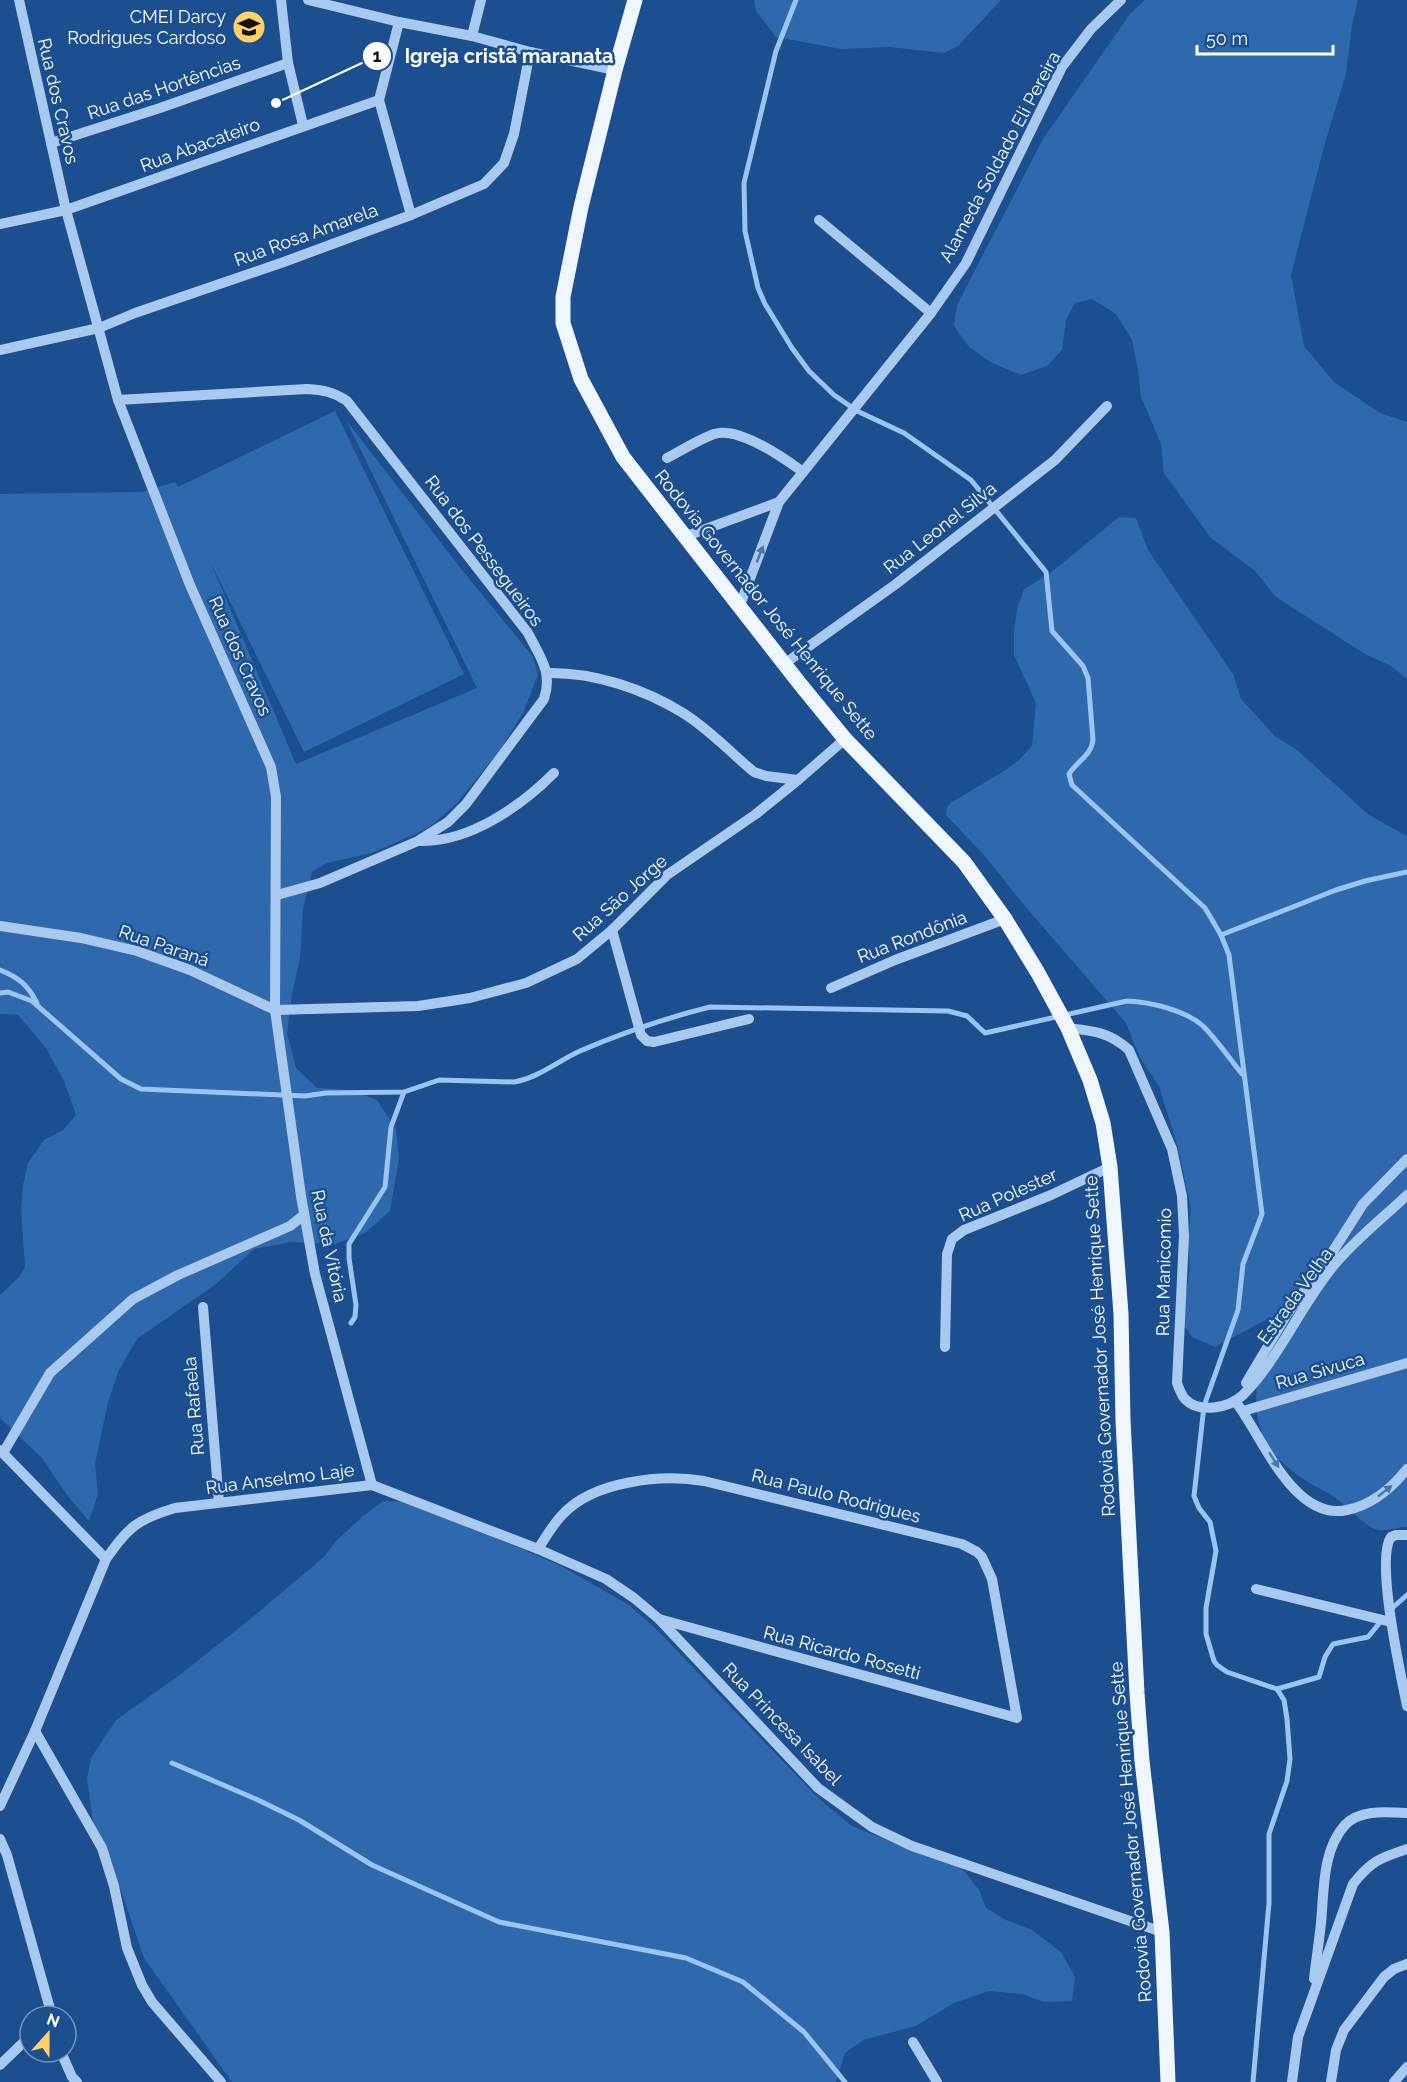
<svg xmlns="http://www.w3.org/2000/svg" width="1407" height="2082" font-family="Raleway,sans-serif">
	<style>
		.green { fill: #2e69ad }
		.lines { fill: none; stroke-linecap: round; stroke-linejoin: round }
		.stream { stroke: #9cc4f0; stroke-width: 5 }
		.minor { stroke: #a9c9ee; stroke-width: 10 }
		.major { stroke: #f0f6ff; stroke-width: 15 }
		.oneway { fill: #4674ac }
		.labels { text-anchor: middle; stroke-width: 5; stroke-linejoin: round; paint-order: stroke }
		.poi-label { font-size: 18px; fill: #fff; stroke: #1b4f8f; text-anchor: end }
		.street-label { font-size: 18px; fill: #fff; stroke: #1b4f8f }
		.leader { fill: none; stroke: #fff; stroke-width: 2 }
		.callout-dot { fill: #fff; stroke: #1b4f8f; stroke-width: 2 }
		.mark-label { font-size: 18px; text-anchor: middle; font-weight: bold; fill: #111 }
		.callout-label { font-size: 20px; text-anchor: middle; font-weight: bold; fill: #fff; stroke: #1b4f8f; stroke-width: 5; stroke-linejoin: round; paint-order: stroke }
	</style>
	<rect width="100%" height="100%" fill="#1b4f8f"/>
	<g class="green">
		<polygon points="754,0 1001,0 958,46 944,53 890,47 841,49 776,37 756,11"/>
		<polygon points="1145,0 1358,0 1352,25 1346,74 1325,143 1291,275 1304,346 1334,382 1380,413 1407,422 1407,679 1391,666 1365,654 1276,597 1255,571 1210,537 1164,473 1161,444 1141,397 1138,370 1132,340 1116,314 1092,299 1075,303 1066,320 1062,350 1047,366 1021,375 992,363 969,347 954,326 957,305 1043,139 1130,14"/>
		<polygon points="335,411 464,674 304,752 210,561 296,764 477,688 346,420 462,570 533,657 538,675 523,713 501,749 456,804 428,828 372,853 327,863 312,872 303,909 300,958 292,994 287,1033 296,1068 317,1088 350,1090 377,1100 396,1129 399,1159 390,1211 365,1233 335,1244 291,1242 254,1249 216,1284 137,1339 119,1370 108,1402 95,1464 98,1494 89,1521 67,1495 42,1458 0,1418 0,1295 19,1277 25,1267 21,1210 23,1185 28,1163 44,1140 63,1130 76,1115 64,1081 46,1048 18,1015 0,1014 0,494 142,492 175,482 178,487"/>
		<path d="M1119 517 1136 518 1148 550 1233 674 1241 699 1276 737 1296 749 1369 815 1407 836V1527C1397 1526 1385 1533 1375 1529 1363 1525 1342 1500 1328 1493 1240 1449 1249 1401 1271 1317L1215 1347 1192 1337 1185 1327 1182 1318 1190 1269 1188 1244 1191 1209 1177 1144 1159 1086 1140 1058 1126 1023 1030 912 984 855 946 815 947 807 952 802 1004 771 1019 760 1032 746 1036 703 1014 655V631L1017 609 1024 589 1049 574Z"/>
		<polygon points="383,1501 413,1502 561,1566 629,1605 657,1630 818,1798 852,1826 924,1855 950,1862 965,1872 979,1890 986,1908 1006,1920 1032,1930 1061,1952 1075,1977 1072,2001 1044,2002 1022,1994 989,1991 954,2003 916,2026 863,2040 845,2053 836,2082 232,2082 144,1958 119,1885 103,1851 93,1822 87,1778 91,1758 116,1720 181,1674 254,1616 325,1556 335,1542 362,1517"/>
	</g>
	<g class="lines">
		<g class="stream">
			<path d="M796 0 776 51 744 183 745 231 758 288 765 304 792 348 809 371 834 395 857 411 904 433 971 480 1046 572 1052 631 1083 666 1088 678 1093 740C1091 756 1077 761 1069 774L1072 785 1205 908 1221 935 1229 955 1262 1214 1243 1264 1238 1310 1204 1406 1194 1496 1199 1508 1210 1522 1216 1551 1206 1608V1634L1214 1661 1217 1665 1227 1672 1277 1689 1284 1700 1287 1719 1290 1759 1287 1781 1269 1834V1903L1253 2082"/>
			<polyline points="1221,935 1336,890 1365,881 1407,872"/>
			<path d="M0 970C18 977 28 985 37 1003"/>
			<path d="M0 993 8 992 32 1001 121 1079 141 1089 305 1096 326 1093 404 1092 439 1080 514 1082C538 1078 558 1061 580 1051 622 1033 666 1018 710 1007L948 1011 967 1016 985 1033 1127 1001C1150 1002 1185 1010 1203 1026 1217 1040 1229 1058 1242 1074"/>
			<polyline points="351,1323 355,1317 356,1305 349,1258 349,1244 385,1187 391,1127 404,1092"/>
			<polyline points="1390,1610 1407,1595"/>
			<polyline points="1277,1689 1319,1677 1325,1657 1333,1644 1368,1637 1382,1620"/>
			<polyline points="172,1763 258,1800 299,1820 372,1865 499,1922 686,1958 743,1982 804,2032 845,2082"/>
		</g>
		<g class="minor">
			<polyline points="19,0 66,210 118,400 190,585 271,767 276,797 275,1010 301,1196 315,1274 372,1485"/>
			<polyline points="281,0 288,63 303,125"/>
			<polyline points="308,0 399,22 472,36 530,52 615,70"/>
			<polyline points="399,22 379,100 411,215"/>
			<polyline points="472,36 481,0"/>
			<polyline points="51,143 160,108 288,63"/>
			<polyline points="819,220 931,313"/>
			<polyline points="0,224 66,210 379,100"/>
			<polyline points="0,350 99,328 135,313 281,263 411,215 484,184 504,163 514,134 530,52"/>
			<path d="M118 400 307 389C323 390 334 392 347 401L528 633C540 657 553 672 544 699L466 804 448 822 418 841 320 883 277 895"/>
			<path d="M667 458C682 450 698 440 714 434 738 426 784 458 803 472"/>
			<polyline points="684,537 779,502"/>
			<polyline points="740,605 779,502 931,313 966,263 1062,67 1091,29 1121,0"/>
			<polyline points="784,664 896,584 1055,460 1107,406"/>
			<path d="M547 673C594 672 644 689 683 713 709 729 731 753 754 772L766 776 798 780"/>
			<path d="M421 841C470 842 521 806 554 773"/>
			<polyline points="0,926 81,938 137,951 190,970 275,1010 418,1006 470,998 526,983 577,959 612,930 667,875 756,814 798,780 845,739"/>
			<polyline points="612,930 641,1035 647,1041 654,1042 749,1019"/>
			<polyline points="831,988 895,960 1005,919"/>
			<path d="M1068 1028C1094 1031 1109 1032 1129 1050L1172 1149 1182 1196 1184 1236 1177 1383C1179 1388 1181 1395 1185 1399 1199 1414 1229 1408 1243 1395 1279 1359 1301 1304 1335 1264 1356 1239 1383 1218 1407 1195"/>
			<polyline points="203,1307 219,1502"/>
			<polyline points="945,1347 947,1254 952,1239 964,1230 1051,1195 1110,1167"/>
			<polyline points="1246,1383 1287,1314 1328,1259 1363,1204 1407,1159"/>
			<path d="M1235 1401C1262 1435 1293 1522 1347 1510 1372 1505 1391 1489 1407 1469"/>
			<polyline points="1243,1411 1407,1363"/>
			<polyline points="0,1450 106,1559"/>
			<polyline points="3,1453 50,1373 133,1299 178,1275 290,1226 304,1215"/>
			<path d="M1407 1535H1396L1391 1537C1375 1560 1401 1675 1407 1706"/>
			<path d="M538 1549C546 1537 553 1524 563 1514 594 1481 661 1474 704 1481L962 1544 977 1552 982 1557 992 1579 1017 1718 659 1619"/>
			<polyline points="1256,1589 1391,1622"/>
			<polyline points="35,1731 102,1848 114,1886 127,1948 142,1985 152,2002 221,2082"/>
			<path d="M0 1806 35 1731 106 1559C128 1527 138 1519 175 1508L372 1485 538 1549 606 1579 634 1598 659 1619 818 1788 872 1827 912 1846 1162 1932"/>
			<polyline points="0,1839 7,1855 52,2016"/>
			<path d="M1314 1979C1316 1961 1319 1942 1321 1923 1324 1892 1322 1850 1345 1825 1360 1809 1387 1812 1407 1813"/>
			<polyline points="913,2042 937,2082"/>
			<polyline points="61,2052 72,2077 77,2082"/>
			<polyline points="0,2065 30,2036"/>
			<path d="M1292 2082 1298 2037 1353 1884C1371 1861 1380 1858 1407 1849"/>
			<polyline points="1331,2082 1336,2050 1344,2030 1384,1977 1394,1969 1407,1964"/>
			<polyline points="1394,2082 1407,2067"/>
		</g>
		<polyline class="major" points="635,0 615,70 581,207 563,297 563,323 581,379 623,457 800,684 845,739 964,862 1005,919 1038,973 1068,1028 1090,1080 1103,1123 1110,1167 1121,1314 1123,1420 1137,1693 1142,1761 1162,1932 1168,2082"/>
	</g>
	<defs><path id="oneway-solid" d="M-6-.8H1V-3.2L6.5 0L1 3.2V.8H-6Z" transform="scale(1.5)"/></defs>
	<g class="oneway">
		<use href="#oneway-solid" transform="translate(760 554) rotate(-69)"/>
		<use href="#oneway-solid" transform="translate(1274 1460) rotate(58)"/>
		<use href="#oneway-solid" transform="translate(1385 1491) rotate(-38)"/>
	</g>
	<defs>
		<symbol id="school-disc" viewBox="-11 -11 22 22"><circle r="9.5" fill="#ffd166" stroke="#1b4f8f"/><path d="M0-5L7-2L0 1L-7-2ZM-4 1L0 2.5L4 1V4Q0 6-4 4Z" fill="#111"/></symbol>
	</defs>
	<g fill-rule="evenodd">
		<use href="#school-disc" x="230" y="8" width="38" height="38"/>
	</g>
	<g class="labels">
		<g class="poi-label">
			<text x="226" y="23">CMEI Darcy<tspan x="226" dy="21">Rodrigues Cardoso</tspan></text>
		</g>
		<g class="street-label">
			<text transform="translate(164 88) rotate(-19)" y="6">Rua das Hortências</text>
			<text transform="translate(58 101) rotate(77)" y="6">Rua dos Cravos</text>
			<text transform="translate(200 145) rotate(-20)" y="6">Rua Abacateiro</text>
			<text transform="translate(1000 157) rotate(-62)" y="6">Alameda Soldado Eli Pereira</text>
			<text transform="translate(306 235) rotate(-20)" y="6">Rua Rosa Amarela</text>
			<text transform="translate(940 528) rotate(-38)" y="6">Rua Leonel Silva</text>
			<text transform="translate(484 551) rotate(53)" y="6">Rua dos Pessegueiros</text>
			<text transform="translate(766 605) rotate(51)" y="6">Rodovia Governador José Henrique Sette</text>
			<text transform="translate(240 656) rotate(66)" y="6">Rua dos Cravos</text>
			<text transform="translate(620 898) rotate(-42)" y="6">Rua São Jorge</text>
			<text transform="translate(912 937) rotate(-21)" y="6">Rua Rondônia</text>
			<text transform="translate(164 946) rotate(19)" y="6">Rua Paraná</text>
			<text transform="translate(1008 1195) rotate(-24)" y="6">Rua Polester</text>
			<text transform="translate(329 1246) rotate(78)" y="6">Rua da Vitória</text>
			<text transform="translate(1164 1272) rotate(-89)" y="6">Rua Manicomio</text>
			<text transform="translate(1295 1296) rotate(-54)" y="6">Estrada Velha</text>
			<text transform="translate(1100 1346) rotate(-93)" y="6">Rodovia Governador José Henrique Sette</text>
			<text transform="translate(1320 1371) rotate(-16)" y="6">Rua Sivuca</text>
			<text transform="translate(194 1406) rotate(-95)" y="6">Rua Rafaela</text>
			<text transform="translate(280 1479) rotate(-7)" y="6">Rua Anselmo Laje</text>
			<text transform="translate(836 1496) rotate(14)" y="6">Rua Paulo Rodrigues</text>
			<text transform="translate(842 1653) rotate(15)" y="6">Rua Ricardo Rosetti</text>
			<text transform="translate(782 1724) rotate(46)" y="6">Rua Princesa Isabel</text>
			<text transform="translate(1131 1832) rotate(-95)" y="6">Rodovia Governador José Henrique Sette</text>
		</g>
	</g>
	<path class="leader" d="M276 103L377 56"/>
	<g class="callout-dot">
		<circle cx="276" cy="103" r="6"/>
		<circle cx="377" cy="56" r="15"/>
	</g>
	<g class="mark-label">
		<text x="377" y="62">1</text>
	</g>
	<g class="callout-label">
		<text x="509" y="63">Igreja cristã maranata</text>
	</g>
	<g transform="translate(48 2034) rotate(21)"><circle r="28" fill="#1b4f8f" stroke="#7695bc" stroke-width="1.5"/>
	<path d="M0-4.5L10 22L0 15L-10 22Z" fill="#ffd166"/>
	<text y="-9" font-size="16" font-weight="bold" text-anchor="middle" fill="#ffffff">N</text>
	</g>
	<path d="M1197 45v9h136v-9" fill="none" stroke="#ffffff" stroke-width="3"/>
	<text x="1206" y="45" font-size="18" fill="#ffffff" stroke="#1b4f8f" stroke-width="4.5" paint-order="stroke">50 m</text>
</svg>
